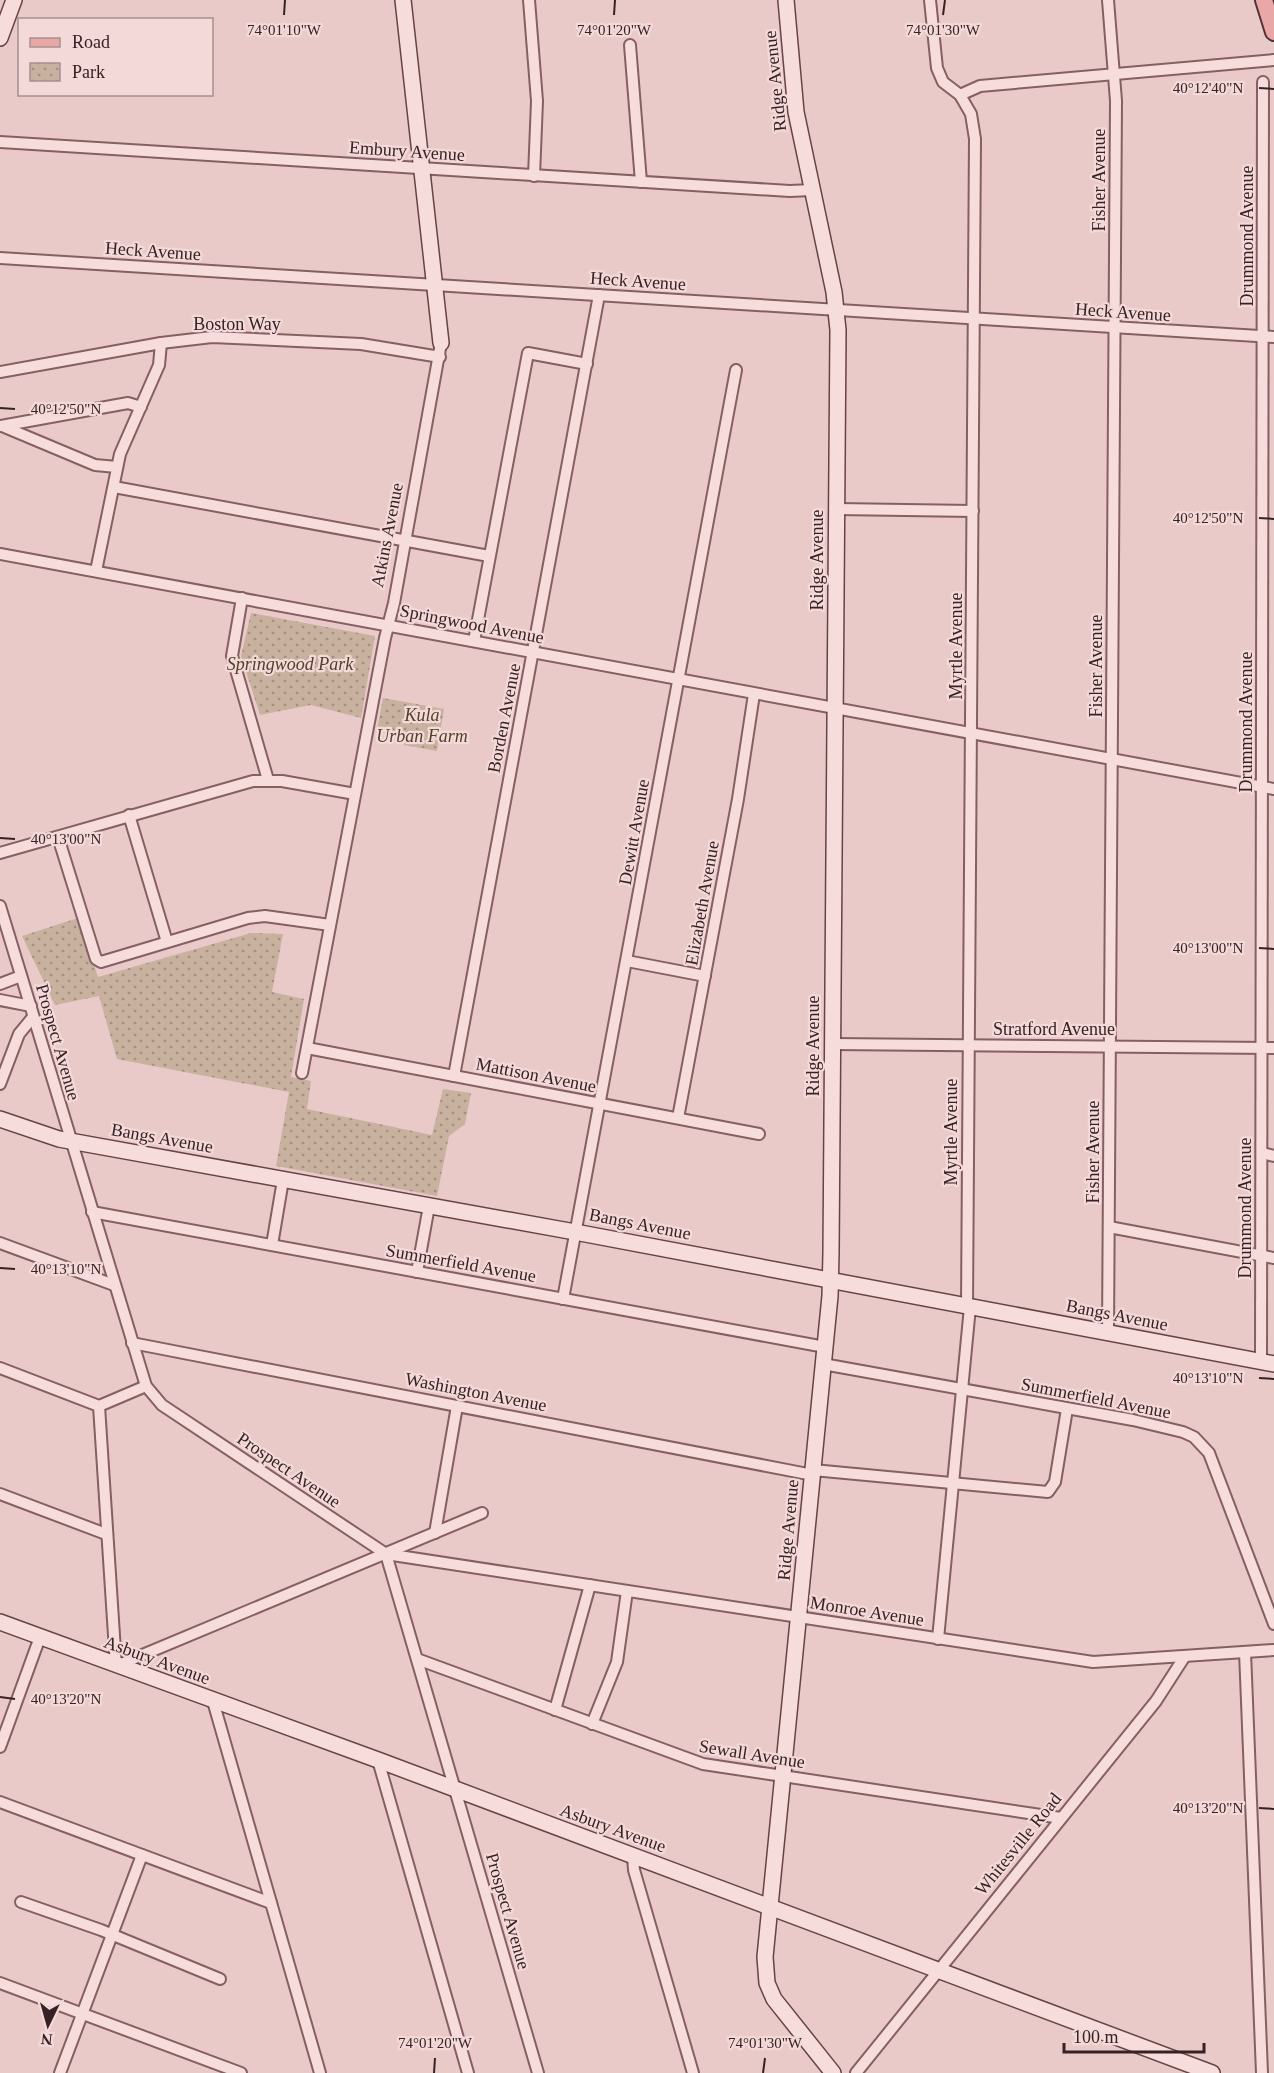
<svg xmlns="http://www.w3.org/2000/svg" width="1274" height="2073" font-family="'Times New Roman',serif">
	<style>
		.park { fill: url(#park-dots) }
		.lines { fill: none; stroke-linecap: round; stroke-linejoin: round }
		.street-casing { stroke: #855f64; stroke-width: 14 }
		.secondary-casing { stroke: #674248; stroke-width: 18 }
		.primary-casing { stroke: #533339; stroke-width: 20 }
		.street { stroke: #f6dddb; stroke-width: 10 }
		.secondary { stroke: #f6dddb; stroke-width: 15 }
		.primary { stroke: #e9a7a5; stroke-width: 16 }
		.ticks { fill: none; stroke: #372125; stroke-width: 2 }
		.labels { text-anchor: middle; stroke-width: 4.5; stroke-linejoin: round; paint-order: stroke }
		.street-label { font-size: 18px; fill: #372125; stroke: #f3d9d8 }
		.park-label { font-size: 18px; font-style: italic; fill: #51412a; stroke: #f3d9d8 }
		.ticks-label { font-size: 15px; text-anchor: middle; fill: #372125; stroke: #f3d9d8; stroke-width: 4.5; stroke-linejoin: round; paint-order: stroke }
	</style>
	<defs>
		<pattern id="park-dots" width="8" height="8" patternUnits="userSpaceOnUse" patternTransform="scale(1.5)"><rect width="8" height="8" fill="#c8b19e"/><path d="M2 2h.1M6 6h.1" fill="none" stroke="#a39081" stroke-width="1.8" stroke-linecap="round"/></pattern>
	</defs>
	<rect width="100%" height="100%" fill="#eacac9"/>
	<g class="park">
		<polygon points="251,613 375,636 361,718 311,705 260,715 241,656"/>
		<polygon points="383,698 444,709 437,751 404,745 406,735 377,730"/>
		<polygon points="78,918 98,977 251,933 283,934 272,992 304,999 291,1077 311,1081 307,1109 432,1135 443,1089 471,1093 465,1124 449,1136 437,1196 276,1166 289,1092 117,1059 99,996 55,1005 22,936"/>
	</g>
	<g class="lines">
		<defs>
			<g id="street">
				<polyline points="529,0 537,101 534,176"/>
				<polyline points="930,0 937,68 943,82 960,95 971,114 975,139 967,1306"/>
				<polyline points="1108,0 1116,101 1108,1333"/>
				<polyline points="630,45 641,182"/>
				<polyline points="960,95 980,86 1274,60"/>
				<polyline points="0,142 790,191 812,190"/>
				<polyline points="0,258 1274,337"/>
				<polyline points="0,372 161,343 212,337 361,344 440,357"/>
				<polyline points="1,426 128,403 141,407"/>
				<polyline points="2,426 95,465 117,467"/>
				<polyline points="114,487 489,556"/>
				<polyline points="837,509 973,511"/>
				<polyline points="0,554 1274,789"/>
				<polyline points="96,571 120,454 159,365 161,343"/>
				<polyline points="242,598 232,656 268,780"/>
				<polyline points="474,641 528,353 587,364"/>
				<polyline points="129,815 167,942"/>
				<polyline points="58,837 96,959 101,962 248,918 265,916 330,925"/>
				<polyline points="0,853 253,781 282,781 355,794"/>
				<polyline points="0,906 146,1386 162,1405 386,1554 538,2073"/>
				<polyline points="627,961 705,976"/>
				<polyline points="0,984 21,976"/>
				<polyline points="0,1000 31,1006"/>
				<polyline points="833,1044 1274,1048"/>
				<polyline points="307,1048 759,1134"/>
				<polyline points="302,1073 385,638 394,603 441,343"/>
				<polyline points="454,1076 599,295"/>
				<polyline points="0,1084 19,1034 33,1017"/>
				<polyline points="678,1118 738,799 754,694"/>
				<polyline points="1262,1153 1274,1156"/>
				<polyline points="92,1212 825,1347"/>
				<polyline points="1109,1227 1274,1258"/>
				<polyline points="0,1243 114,1285"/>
				<polyline points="272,1245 283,1180"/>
				<polyline points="417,1272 429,1206"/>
				<polyline points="563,1299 736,370"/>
				<polyline points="132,1343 813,1475"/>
				<polyline points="1261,1362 1263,82"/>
				<polyline points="823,1364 1133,1420 1183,1432 1194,1437 1209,1453 1274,1624"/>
				<polyline points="0,1368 99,1406 146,1386"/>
				<polyline points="99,1406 116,1666 482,1513"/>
				<polyline points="813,1470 1048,1492 1055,1482 1067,1409"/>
				<polyline points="0,1494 106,1534"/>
				<polyline points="435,1533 457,1406"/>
				<polyline points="386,1554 1093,1662 1274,1650"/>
				<polyline points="938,1639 970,1307"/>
				<polyline points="1245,1652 1262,2073"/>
				<polyline points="417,1659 703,1764 1061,1818"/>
				<polyline points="213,1701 320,2073"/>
				<polyline points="555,1710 590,1585"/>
				<polyline points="592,1724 617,1662 627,1591"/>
				<polyline points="0,1747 40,1637"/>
				<polyline points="378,1760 468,2073"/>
				<polyline points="0,1802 271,1903"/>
				<polyline points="633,1856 634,1870 693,2073"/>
				<polyline points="21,1902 101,1930 220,1979"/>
				<polyline points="0,1983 241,2073"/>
				<polyline points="60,2073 142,1855"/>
				<polyline points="856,2073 1156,1701 1185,1656"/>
			</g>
			<g id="secondary">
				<polyline points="403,0 441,343"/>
				<polyline points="786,0 796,112 834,292 838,330 831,1253 830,1296 765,1957 767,1983 774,1999 833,2073"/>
				<polyline points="0,38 14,0"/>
				<polyline points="0,1119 59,1139 575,1232 1274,1364"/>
				<polyline points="0,1622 378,1760 1212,2073"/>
			</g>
			<polyline id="primary" points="1264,0 1274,32"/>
		</defs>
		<use href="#street" class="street-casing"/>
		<use href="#secondary" class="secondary-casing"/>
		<use href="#primary" class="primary-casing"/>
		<use href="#street" class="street"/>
		<use href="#secondary" class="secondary"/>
		<use href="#primary" class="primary"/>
	</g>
	<path class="ticks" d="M284 15 285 0M614 15 615 0M943 15 945 0M1259 88 1274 89M0 408 15 409M1259 518 1274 519M0 838 15 839M1259 948 1274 949M0 1268 15 1269M1259 1378 1274 1379M0 1697 15 1699M1259 1808 1274 1809M434 2073 435 2058M763 2073 765 2058"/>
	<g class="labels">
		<g class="street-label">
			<text transform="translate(775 81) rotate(-96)" y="6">Ridge Avenue</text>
			<text transform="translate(407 151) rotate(4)" y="6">Embury Avenue</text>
			<text transform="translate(1099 180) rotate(-90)" y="6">Fisher Avenue</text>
			<text transform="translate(1247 236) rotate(-90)" y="6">Drummond Avenue</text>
			<text transform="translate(153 251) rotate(4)" y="6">Heck Avenue</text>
			<text transform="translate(638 281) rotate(4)" y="6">Heck Avenue</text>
			<text transform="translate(1123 312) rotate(4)" y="6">Heck Avenue</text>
			<text x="237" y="330">Boston Way</text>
			<text transform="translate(387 535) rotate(-79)" y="6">Atkins Avenue</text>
			<text transform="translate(817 560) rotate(-90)" y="6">Ridge Avenue</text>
			<text transform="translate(472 624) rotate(11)" y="6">Springwood Avenue</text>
			<text transform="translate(956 646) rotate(-90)" y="6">Myrtle Avenue</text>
			<text transform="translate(1096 666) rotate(-90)" y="6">Fisher Avenue</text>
			<text transform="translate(504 718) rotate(-79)" y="6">Borden Avenue</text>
			<text transform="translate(1246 722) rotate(-90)" y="6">Drummond Avenue</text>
			<text transform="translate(634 832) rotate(-80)" y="6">Dewitt Avenue</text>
			<text transform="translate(702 903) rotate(-80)" y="6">Elizabeth Avenue</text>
			<text x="1054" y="1035">Stratford Avenue</text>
			<text transform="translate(58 1042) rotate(74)" y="6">Prospect Avenue</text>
			<text transform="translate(813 1046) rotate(-90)" y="6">Ridge Avenue</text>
			<text transform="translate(536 1075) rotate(11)" y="6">Mattison Avenue</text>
			<text transform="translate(951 1132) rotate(-90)" y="6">Myrtle Avenue</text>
			<text transform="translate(162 1138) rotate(10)" y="6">Bangs Avenue</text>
			<text transform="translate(1093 1152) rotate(-90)" y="6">Fisher Avenue</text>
			<text transform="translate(1245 1208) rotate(-90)" y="6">Drummond Avenue</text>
			<text transform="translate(640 1224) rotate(11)" y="6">Bangs Avenue</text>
			<text transform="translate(461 1263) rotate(10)" y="6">Summerfield Avenue</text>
			<text transform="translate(1117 1315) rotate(11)" y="6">Bangs Avenue</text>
			<text transform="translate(476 1392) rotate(11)" y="6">Washington Avenue</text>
			<text transform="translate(1096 1398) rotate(11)" y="6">Summerfield Avenue</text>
			<text transform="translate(289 1470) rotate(34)" y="6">Prospect Avenue</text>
			<text transform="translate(788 1530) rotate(-85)" y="6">Ridge Avenue</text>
			<text transform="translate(867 1611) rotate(9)" y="6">Monroe Avenue</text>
			<text transform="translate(157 1660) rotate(20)" y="6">Asbury Avenue</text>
			<text transform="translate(752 1754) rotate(9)" y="6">Sewall Avenue</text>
			<text transform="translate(613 1828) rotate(20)" y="6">Asbury Avenue</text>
			<text transform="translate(1018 1844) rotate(-51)" y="6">Whitesville Road</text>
			<text transform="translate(508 1911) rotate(74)" y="6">Prospect Avenue</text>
		</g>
		<g class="park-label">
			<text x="290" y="670">Springwood Park</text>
			<text x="422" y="721">Kula<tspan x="422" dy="21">Urban Farm</tspan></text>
		</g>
	</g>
	<g class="ticks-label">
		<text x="284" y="35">74°01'10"W</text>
		<text x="614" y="35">74°01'20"W</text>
		<text x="943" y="35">74°01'30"W</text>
		<text x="1208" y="93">40°12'40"N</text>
		<text x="66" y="414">40°12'50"N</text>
		<text x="1208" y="523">40°12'50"N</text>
		<text x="66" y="844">40°13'00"N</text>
		<text x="1208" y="953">40°13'00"N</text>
		<text x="66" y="1274">40°13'10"N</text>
		<text x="1208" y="1383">40°13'10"N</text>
		<text x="66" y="1704">40°13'20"N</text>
		<text x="1208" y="1813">40°13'20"N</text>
		<text x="435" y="2048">74°01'20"W</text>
		<text x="765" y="2048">74°01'30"W</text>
	</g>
	<rect x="18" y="18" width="195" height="78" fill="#f3d9d8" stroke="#a88f90" stroke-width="1.5"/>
	<rect x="30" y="38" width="30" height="9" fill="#e9a7a5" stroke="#a88f90" stroke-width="1.5"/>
	<text x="72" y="48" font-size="18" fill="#372125">Road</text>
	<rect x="30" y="63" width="30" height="18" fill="url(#park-dots)" stroke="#a88f90" stroke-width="1.5"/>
	<text x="72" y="78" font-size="18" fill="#372125">Park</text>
	<g transform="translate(48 2025) rotate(185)" stroke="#f3d9d8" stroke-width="4.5" paint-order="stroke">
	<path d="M0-4.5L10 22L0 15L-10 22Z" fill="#372125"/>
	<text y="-9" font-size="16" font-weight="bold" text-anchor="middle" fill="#372125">N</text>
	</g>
	<path d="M1064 2043v9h140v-9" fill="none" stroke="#372125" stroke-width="3"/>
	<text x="1073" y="2043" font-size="18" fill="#372125" stroke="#f3d9d8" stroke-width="4.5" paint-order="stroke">100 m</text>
</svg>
